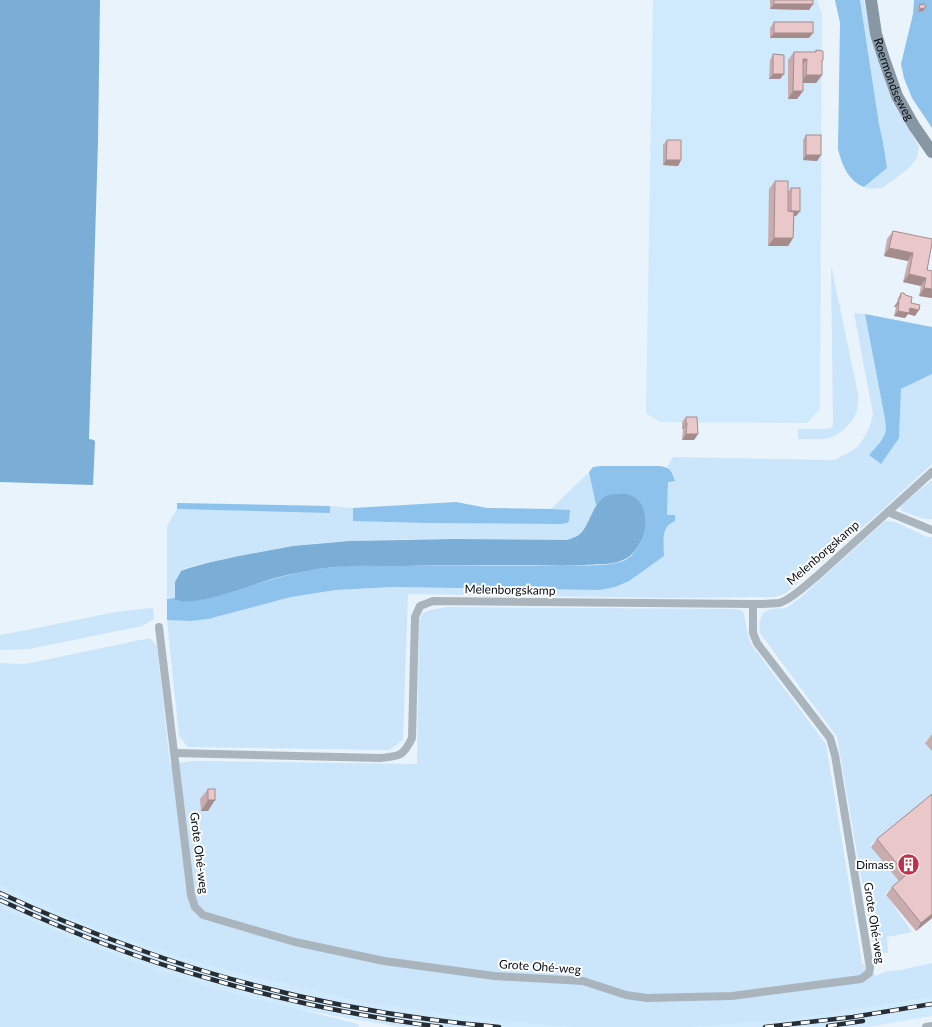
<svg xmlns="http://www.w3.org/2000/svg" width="932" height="1027" font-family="Lato,sans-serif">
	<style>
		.built { fill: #cfe9fd }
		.green { fill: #cbe5fa }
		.forest { fill: #8cc2eb }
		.water { fill: #7aaed7 }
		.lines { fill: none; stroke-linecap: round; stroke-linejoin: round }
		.minor { stroke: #aab4bd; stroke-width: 8 }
		.secondary { stroke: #8797a3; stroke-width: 12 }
		.rail-casing { stroke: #262e35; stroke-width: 4.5 }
		.rail { stroke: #fefefe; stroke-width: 3; stroke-dasharray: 9; stroke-linecap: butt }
		.wall { fill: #c9acae }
		.shaded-wall { fill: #a48c8d }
		.building { fill: #eac8ca; stroke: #a48c8d }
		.labels { text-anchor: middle; stroke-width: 4; stroke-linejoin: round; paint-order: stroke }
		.street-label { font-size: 12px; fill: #050d14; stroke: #fefefe }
		.poi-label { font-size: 12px; fill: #050d14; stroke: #fefefe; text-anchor: end }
	</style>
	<rect width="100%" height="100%" fill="#e9f3fb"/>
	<g class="built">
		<polygon points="653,0 817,0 822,14 820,409 807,423 660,422 646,413"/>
		<polygon points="0,886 190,960 245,975 371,1004 389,1005 423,1011 532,1024 573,1027 401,1027 352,1019 292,1008 229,992 149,967 85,943 0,907"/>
		<polygon points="932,997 932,1016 867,1027 586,1027 691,1027 788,1020"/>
	</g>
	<g class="green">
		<polygon points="860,0 864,0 871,36 878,60 891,98 919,147 917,157 910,167 892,181 882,188 870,189 864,187 887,168 883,142 879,124"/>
		<path d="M831 265 858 394C858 399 858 404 857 410 856 414 853 420 850 423 833 443 821 439 798 439V429H826L831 428 833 425Z"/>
		<path d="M854 313 865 314 885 419C885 422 886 426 886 429 885 439 875 448 869 455L881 464 899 438 901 389 932 374V464L879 513 844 543 786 593 776 597 670 598 408 594 403 740 389 750 188 747 179 736 167 620 190 621 291 597 336 590 392 587 600 590 615 587 664 556C664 547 662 534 667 526 670 523 673 519 675 515L667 516 668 481H675L673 473 667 467 673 457 835 460C841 456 852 452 857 447 865 439 871 425 873 414Z"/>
		<path d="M589 472 596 505 587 524 581 533 575 537 567 540C494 541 421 537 349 541 305 543 262 551 220 560 212 562 185 566 180 572 174 580 175 589 175 598L167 599V526L177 509 330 512V506L353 508 354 521 570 510 551 509Z"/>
		<polygon points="932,480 932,519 924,519 902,511 900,506"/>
		<polygon points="885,521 895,522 927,537 932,537 932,736 925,741 932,749 932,797 870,845 901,881 885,893 912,932 887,937 888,953 876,954 871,935 837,737 760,633 759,623 763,613 771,609 786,608 800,598"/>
		<polygon points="447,607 735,609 743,611 750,643 826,744 862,963 876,976 887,971 901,970 932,963 932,997 788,1020 691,1027 573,1027 532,1024 423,1011 389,1005 371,1004 245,975 190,960 95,928 20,894 0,886 0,663 25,664 150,638 157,646 170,764 192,761 417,764 419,621 423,613 430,610"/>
		<polygon points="153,608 154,619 142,626 29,649 0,650 0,635 37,628 115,612"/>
		<polygon points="0,907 85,943 149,967 229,992 358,1024 359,1027 0,1027"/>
	</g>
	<g class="forest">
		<path d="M835 0H860L879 124 883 142 887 168 864 187C847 180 842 164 838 149L840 23Z"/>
		<polygon points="914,0 932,0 932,128 912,98 904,78 901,64 913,14"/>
		<path d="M865 314 932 327V374L901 389 899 438 881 464 869 455C875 448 885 439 886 429 886 426 885 422 885 419Z"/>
		<path d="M600 466H660C671 468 672 471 675 481L668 482 667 515H675V521C660 527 664 542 664 556L629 581 615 587 600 590 392 587 336 590 291 597 208 619 190 621 167 620V599L175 598V600C190 604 217 596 232 592 265 581 299 570 335 567 363 564 392 566 420 566 467 565 515 566 562 565 581 565 602 567 620 562 631 559 636 551 641 541L623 494 601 500 596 505 589 472 593 467Z"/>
		<polygon points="456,502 487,508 551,509 570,510 569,521 567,523 561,524 429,523 353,521 353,508"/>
		<polygon points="177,503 330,506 330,513 177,509"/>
	</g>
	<g class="water">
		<polygon points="0,0 100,0 98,142 89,439 94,440 95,442 93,485 0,482"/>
		<path d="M615 494C620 494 625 493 630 495 656 505 646 553 621 561 610 565 597 564 585 565 570 565 555 565 540 565 494 565 449 565 404 566 381 566 357 565 334 567 314 569 294 573 275 578 251 585 197 607 175 600V582L181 571 189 568 207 563 239 556 293 546 349 541 455 539 567 540C572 538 577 537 581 533 591 522 592 504 606 496 608 495 612 494 615 494Z"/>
	</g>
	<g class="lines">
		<g class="minor">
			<polyline points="888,512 932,530"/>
			<polyline points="159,627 191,895 195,907 203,915 295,942 384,961 494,976 583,981 626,995 647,998 732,996 861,979 869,973 870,968 835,755 830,738 757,643 753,633 753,604"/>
			<path d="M175 753 380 758C399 756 403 757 412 738L415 617 420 606 433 601 753 604C762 604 771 604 779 603 791 600 807 584 816 577L932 472"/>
			<polyline points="926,1027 932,1026"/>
		</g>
		<path class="secondary" id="s1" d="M871 0 876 34 884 59 897 96 914 126 932 152"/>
		<defs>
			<g id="rail">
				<path d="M0 893C43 913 87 931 132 947 249 990 374 1016 499 1027"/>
				<path d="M0 900C67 931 136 958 207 978 284 1001 362 1017 441 1027"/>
				<polyline points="828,1026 863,1021"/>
				<polyline points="765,1027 853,1017 932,1004"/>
			</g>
		</defs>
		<use href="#rail" class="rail-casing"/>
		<use href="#rail" class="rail"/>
	</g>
	<g class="wall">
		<polygon points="770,0 813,0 813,4 809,10 770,9"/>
		<polygon points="919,5 923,11 918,12 917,7"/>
		<polygon points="774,22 809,38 770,38 770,28"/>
		<polygon points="816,50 823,60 822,62 822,75 816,83 803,83 803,91 797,99 788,99 788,60 794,52 815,52"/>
		<polygon points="773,54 784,74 780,79 769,79 770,60"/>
		<polygon points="806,135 821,155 817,161 803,160 803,140"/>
		<polygon points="667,140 681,160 678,166 663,165 663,145"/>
		<polygon points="775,181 788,192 791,188 800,211 796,216 794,216 793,238 788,246 768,246 769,189"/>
		<polygon points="893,231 927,270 932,298 919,296 921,286 903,282 908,261 884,256 887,239"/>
		<polygon points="901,293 911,303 915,316 908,314 905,318 894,316 896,307 894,307 895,305 897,302 898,298"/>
		<polygon points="686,417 698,434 694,440 682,440 683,429 682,429 682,422"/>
		<polygon points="932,734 932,751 925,743"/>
		<polygon points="208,789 215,789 208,811 201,811 200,799"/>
		<polygon points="932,794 932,918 916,931 886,895 892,887 899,881 871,847 877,839"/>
	</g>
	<g class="shaded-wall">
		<polygon points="774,4 813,4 809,10 770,9"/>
		<polygon points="925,8 923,11 918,12 920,9"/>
		<polygon points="774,33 813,33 809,38 770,38"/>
		<polygon points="803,59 807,59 801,67"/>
		<polygon points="773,74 784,74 780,79 769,79"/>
		<polygon points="806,75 822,75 816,83 801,83"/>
		<polygon points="793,91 803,91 797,99 788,99"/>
		<polygon points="806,155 821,155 817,161 803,160"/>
		<polygon points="666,160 681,160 678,166 663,165"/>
		<polygon points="791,211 800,211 796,216 787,216"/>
		<polygon points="774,238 793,238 788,246 768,246"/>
		<polygon points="889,248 913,253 908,261 884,256"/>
		<polygon points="909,274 926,278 921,286 903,282"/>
		<polygon points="924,288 932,289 932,298 919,296"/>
		<polygon points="898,302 899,302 896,307 894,307"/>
		<polygon points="910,308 919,310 915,316 908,314 905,318 894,316 898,311"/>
		<polygon points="686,423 687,423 683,429 682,429"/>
		<polygon points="686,434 698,434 694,440 682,440"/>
		<polygon points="208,800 215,800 208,811 201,811"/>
		<polygon points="932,914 932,918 916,931 921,923"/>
	</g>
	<g class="building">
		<rect x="774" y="0" width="39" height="4"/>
		<polygon points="924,4 926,6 925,8 920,9 919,5"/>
		<rect x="774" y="22" width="39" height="11"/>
		<polygon points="816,50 823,51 823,60 822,60 822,75 806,75 807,59 803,59 803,91 793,91 794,52 816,52"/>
		<polygon points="773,54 784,55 784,74 773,74"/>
		<rect x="806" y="135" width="15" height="20"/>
		<polygon points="667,140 681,140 681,160 666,160"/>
		<polygon points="775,181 788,181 788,211 794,212 793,238 774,238"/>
		<rect x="791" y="188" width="9" height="23"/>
		<polygon points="893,231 932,239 932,243 927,270 932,271 932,289 924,288 926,278 909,274 913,253 889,248"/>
		<polygon points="901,293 904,293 905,295 912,297 911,303 920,305 919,310 910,308 909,313 898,311 899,302 898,302 899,299 900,299"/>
		<polygon points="686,417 697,417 698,434 686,434 687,423 686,423"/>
		<rect x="208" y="789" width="7" height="11"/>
		<polygon points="932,794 932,914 921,923 892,887 906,875 877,839"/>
	</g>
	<defs>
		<symbol id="building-disc" viewBox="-11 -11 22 22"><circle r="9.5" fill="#c0304d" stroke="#fefefe"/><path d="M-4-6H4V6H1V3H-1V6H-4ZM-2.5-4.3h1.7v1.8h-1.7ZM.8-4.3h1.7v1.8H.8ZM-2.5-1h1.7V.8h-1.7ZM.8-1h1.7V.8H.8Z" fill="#fff"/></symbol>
	</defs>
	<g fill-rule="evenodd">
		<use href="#building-disc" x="896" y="852" width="25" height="25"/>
	</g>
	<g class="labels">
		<g class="street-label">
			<text dy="4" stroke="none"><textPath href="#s1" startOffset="83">Roermondseweg</textPath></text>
			<text transform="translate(823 553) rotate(-41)" y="4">Melenborgskamp</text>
			<text transform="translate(510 590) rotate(1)" y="4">Melenborgskamp</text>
			<text transform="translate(199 853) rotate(83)" y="4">Grote Ohé-weg</text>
			<text transform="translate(874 923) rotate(81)" y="4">Grote Ohé-weg</text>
			<text transform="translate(540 967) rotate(4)" y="4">Grote Ohé-weg</text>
		</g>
		<g class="poi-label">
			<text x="894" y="869">Dimass</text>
		</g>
	</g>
</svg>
